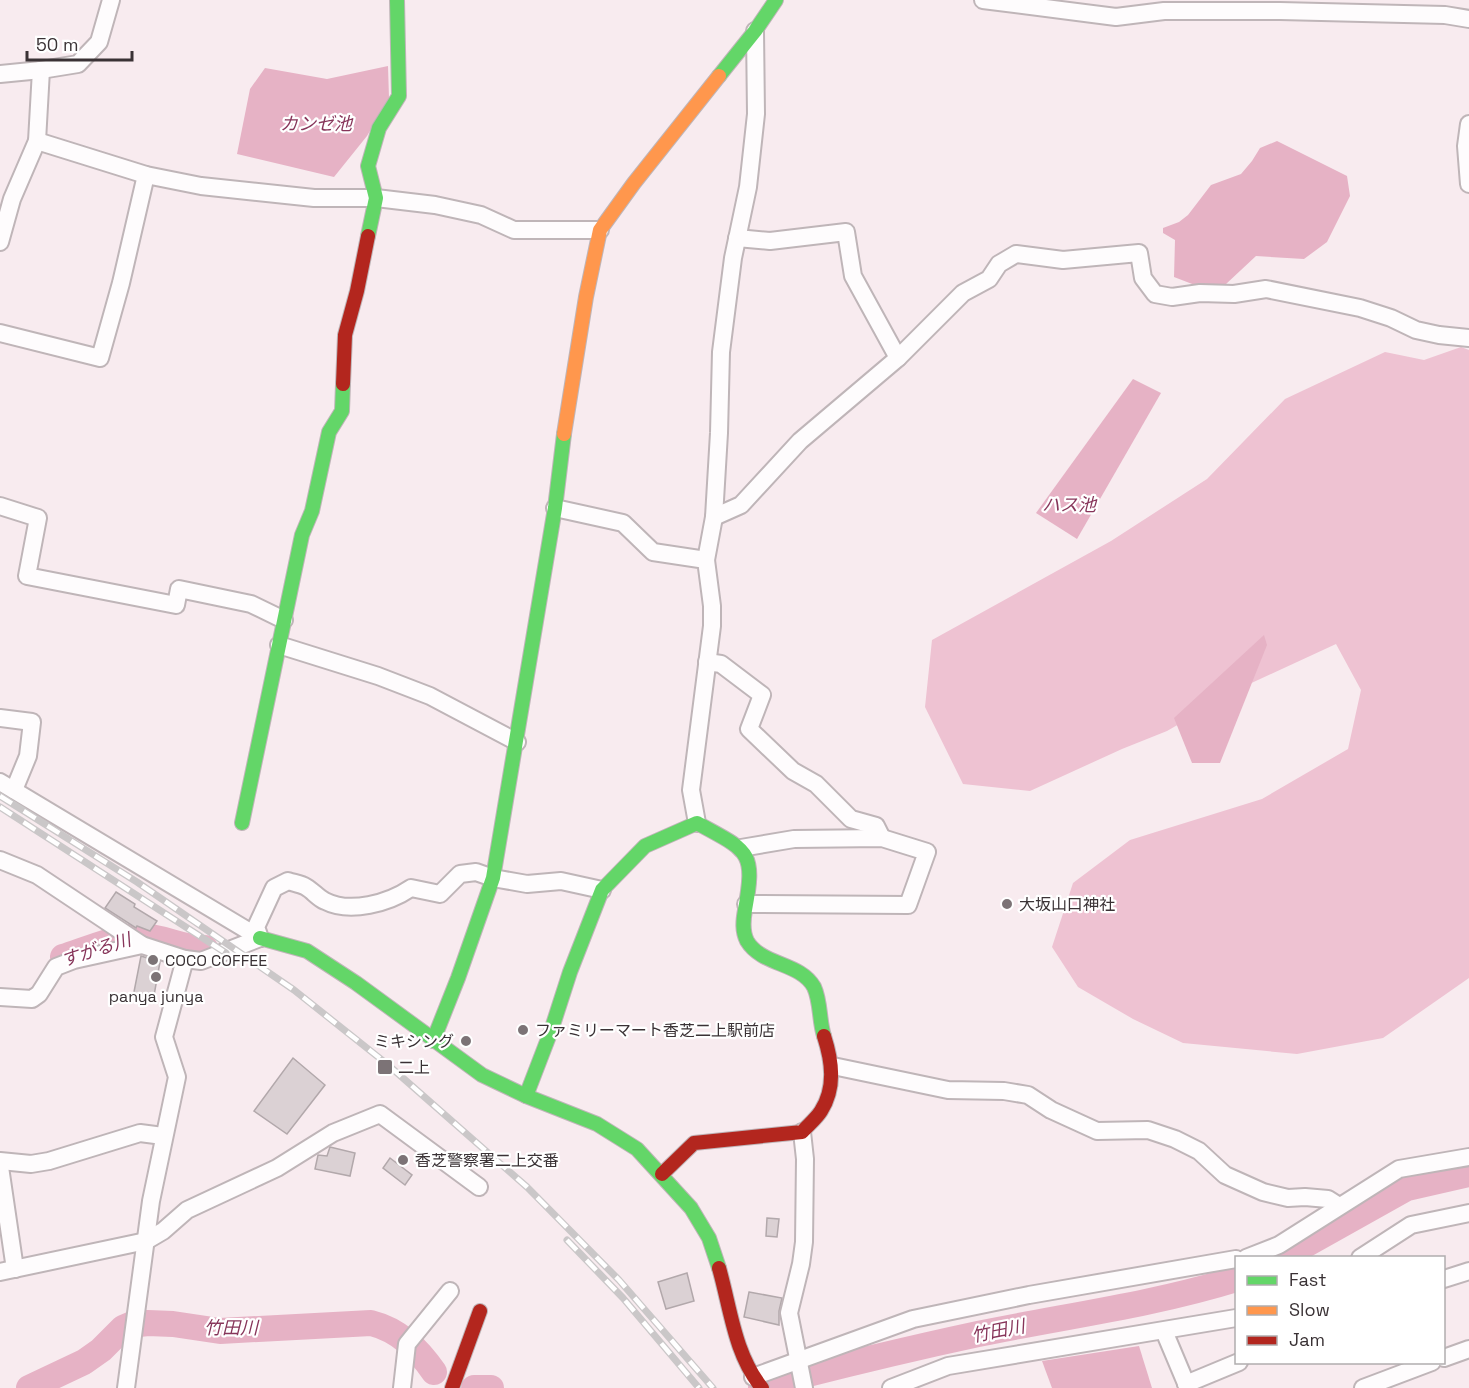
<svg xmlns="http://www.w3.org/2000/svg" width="1469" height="1388" font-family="'Space Grotesk','Noto Sans JP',sans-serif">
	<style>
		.forest { fill: #eec2d2 }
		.water { fill: #e6b2c5 }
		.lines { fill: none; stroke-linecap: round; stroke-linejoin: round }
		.river { stroke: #e6b2c5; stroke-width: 26 }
		.building { fill: #dbd1d4; stroke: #b2a8ab; stroke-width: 1.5 }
		.street-casing { stroke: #bfb5b8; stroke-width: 20 }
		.fast-casing { stroke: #bfb5b8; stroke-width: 16 }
		.slow-casing { stroke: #bfb5b8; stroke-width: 16 }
		.jam-casing { stroke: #bfb5b8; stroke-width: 16 }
		.street { stroke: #fefcfd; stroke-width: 16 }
		.fast { stroke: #63d668; stroke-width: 14 }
		.slow { stroke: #ff974d; stroke-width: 14 }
		.jam { stroke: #b3261e; stroke-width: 14 }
		.rail-casing { stroke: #cac7c8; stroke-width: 7 }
		.rail { stroke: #fff; stroke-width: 4.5; stroke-dasharray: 14; stroke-linecap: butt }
		.poi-dot { fill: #7c7376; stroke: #fff; stroke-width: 2 }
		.labels { text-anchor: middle; stroke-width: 4.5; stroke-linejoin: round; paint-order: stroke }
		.poi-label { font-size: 16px; fill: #3a3235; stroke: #fff; text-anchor: start }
		.water-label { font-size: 18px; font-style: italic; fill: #87355a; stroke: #fff }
	</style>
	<rect width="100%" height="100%" fill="#f8ebef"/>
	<polygon class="forest" points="1461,347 1469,350 1469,978 1383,1038 1297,1054 1183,1043 1133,1019 1078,987 1052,947 1073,883 1130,840 1262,799 1348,749 1361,690 1336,644 1245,686 1167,731 1122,749 1030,791 963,784 925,707 932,640 1111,541 1207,479 1285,399 1385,352 1424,360"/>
	<g class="water">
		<polygon points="388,66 389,98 367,136 334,177 237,154 250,89 265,68 327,79"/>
		<polygon points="1277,141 1347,176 1350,196 1327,242 1304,259 1256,256 1226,284 1200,287 1174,277 1175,240 1163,233 1163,228 1179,222 1188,215 1211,185 1241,174 1252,161 1260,148"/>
		<polygon points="1133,379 1161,393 1077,539 1036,513"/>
		<polygon points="1264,635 1267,645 1220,763 1192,763 1174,718"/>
		<polygon points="1139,1346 1152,1388 1052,1388 1042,1361"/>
	</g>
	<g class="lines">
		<g class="river">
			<path d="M63 957C85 950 117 936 140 936 163 936 183 949 205 948"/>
			<polyline points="1282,1258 1407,1188 1469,1174"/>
			<path d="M29 1388 84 1362 101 1350 123 1328 130 1325 148 1323 173 1324 220 1331 371 1323C399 1330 418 1349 434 1372"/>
			<polyline points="474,1388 491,1388"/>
			<path d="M761 1388 769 1384C838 1366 908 1349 978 1334 1065 1316 1152 1305 1236 1279"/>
		</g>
	</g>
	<g class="building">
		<polygon points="116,892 135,904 134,907 157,921 150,931 137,926 136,928 105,908"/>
		<polygon points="141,956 160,962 153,1001 133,997"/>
		<polygon points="293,1058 325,1085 287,1134 254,1111"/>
		<polygon points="330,1147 355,1153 350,1176 315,1169 318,1155 327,1156"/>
		<polygon points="390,1158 412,1175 405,1185 383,1168"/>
		<polygon points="767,1218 779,1219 777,1237 766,1236"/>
		<polygon points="687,1273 694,1301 666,1309 658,1282"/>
		<polygon points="749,1292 782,1298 779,1311 779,1325 744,1317"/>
	</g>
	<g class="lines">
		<defs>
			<g id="street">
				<polyline points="983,0 1116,17 1164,11 1280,11 1445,15 1469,19"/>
				<polyline points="0,74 41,70"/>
				<polyline points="1469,124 1466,146 1469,184"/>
				<polyline points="37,141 146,175 201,186 314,198 376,198 435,205 481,215 514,230 600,230"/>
				<polyline points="0,242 12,199 37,141 41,70 78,64 99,42 111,0"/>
				<polyline points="0,333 100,358 121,283 146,175"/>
				<polyline points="898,358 963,293 989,279 999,264 1016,254 1063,260 1139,253 1143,278 1155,294 1172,297 1200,293 1234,294 1266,289 1360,308 1391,318 1416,330 1439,335 1469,338"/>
				<polyline points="0,506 38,518 27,576 176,605 179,589 251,604 284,620"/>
				<polyline points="555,508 623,523 653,552 706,560 712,606 712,626 691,790 697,823"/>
				<polyline points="714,517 741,505 800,441 898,358 853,276 846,232 770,241 737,238"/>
				<polyline points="706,560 714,517 719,433 721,352 733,258 748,187 756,114 755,31"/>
				<polyline points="279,645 378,676 430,696 517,742"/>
				<polyline points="707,662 721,664 762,695 749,729 793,771 816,784 851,819 876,826 882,838"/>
				<polyline points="0,718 32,722 28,756 14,790"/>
				<polyline points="0,782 260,938"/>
				<polyline points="741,848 794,839 882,838 927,852 908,905 746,904"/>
				<polyline points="0,860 37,875 142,945 185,959 201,961 260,938"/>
				<path d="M260 938 256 927 274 888 288 881C294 883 301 884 306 887 313 891 318 898 325 901 350 914 389 903 411 888L440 894 460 874 476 872 493 878 527 884 561 881 602 890"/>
				<polyline points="0,997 32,999 39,994 56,967 74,960 142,945"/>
				<polyline points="833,1066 948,1090 1004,1091 1028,1095 1051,1110 1097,1131 1148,1130 1175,1139 1199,1151 1225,1175 1263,1192 1288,1198 1305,1197 1328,1199 1339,1206"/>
				<polyline points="802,1132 805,1159 804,1242 801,1264 789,1313 804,1388"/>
				<polyline points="0,1161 31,1164 49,1161 140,1133 163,1136"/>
				<polyline points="0,1167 15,1269"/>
				<polyline points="1246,1258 1279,1245 1399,1169 1469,1157"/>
				<polyline points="1360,1258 1411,1225 1469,1213"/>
				<polyline points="0,1272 146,1241 163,1231 187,1210 277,1168 333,1133 380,1114 479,1187"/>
				<polyline points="1444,1279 1469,1271"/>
				<polyline points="1164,1331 1188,1388"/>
				<polyline points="1444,1358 1469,1349"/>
				<polyline points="753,1377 913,1319 1029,1295 1236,1259"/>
				<polyline points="1186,1384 1239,1362"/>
				<polyline points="126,1388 151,1201 177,1077 164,1037 185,959"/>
				<polyline points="402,1388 407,1344 450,1291"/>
				<polyline points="891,1388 948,1366 1236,1318"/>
				<polyline points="1363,1388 1432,1362"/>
			</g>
			<g id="fast">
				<polyline points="719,76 755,31 776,0"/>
				<polyline points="368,236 376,198 368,166 379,128 399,96 397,0"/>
				<polyline points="242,823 302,535 312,511 329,432 342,411 343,384"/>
				<polyline points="260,938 307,951 356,983 482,1075 526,1096 597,1124 637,1149 691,1208 709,1238 719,1268"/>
				<polyline points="433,1041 458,978 493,878 555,508 564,434"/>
				<path d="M526 1096 551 1031 570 972 602 890 645 846 697 823C748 851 756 850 745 910 743 921 742 931 747 941 762 966 800 962 814 987 821 1002 819 1021 824 1036"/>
			</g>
			<polyline id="slow" points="564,434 586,297 600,230 634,183 719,76"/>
			<g id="jam">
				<polyline points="343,384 345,335 357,291 368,236"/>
				<path d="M662 1174 694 1143 802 1132C808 1125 816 1119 821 1111 836 1087 832 1061 824 1036"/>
				<path d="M719 1268C731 1310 734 1353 762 1388"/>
				<polyline points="452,1388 480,1311"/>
			</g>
		</defs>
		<use href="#street" class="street-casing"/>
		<use href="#fast" class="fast-casing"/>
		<use href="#slow" class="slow-casing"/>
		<use href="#jam" class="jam-casing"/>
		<use href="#street" class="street"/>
		<use href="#fast" class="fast"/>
		<use href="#slow" class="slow"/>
		<use href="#jam" class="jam"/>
		<defs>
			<g id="rail">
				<polyline points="0,796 137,882 294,990 387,1064 527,1187 619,1280 713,1388"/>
				<polyline points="0,807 226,953"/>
				<polyline points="567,1240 623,1298 699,1388"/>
			</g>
		</defs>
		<use href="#rail" class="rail-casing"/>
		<use href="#rail" class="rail"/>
	</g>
	<g class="poi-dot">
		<circle cx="1007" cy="904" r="6"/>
		<circle cx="153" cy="960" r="6"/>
		<circle cx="156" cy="977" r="6"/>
		<circle cx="523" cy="1030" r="6"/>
		<circle cx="466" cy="1041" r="6"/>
		<rect x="377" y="1059" width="16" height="16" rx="3"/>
		<circle cx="403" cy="1160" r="6"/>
	</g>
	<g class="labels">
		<g class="poi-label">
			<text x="1019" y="910">大坂山口神社</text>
			<text x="165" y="966">COCO COFFEE</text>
			<text x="156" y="1002" text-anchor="middle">panya junya</text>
			<text x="535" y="1036">ファミリーマート香芝二上駅前店</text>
			<text x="454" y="1047" text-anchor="end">ミキシング</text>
			<text x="398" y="1073">二上</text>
			<text x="415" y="1166">香芝警察署二上交番</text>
		</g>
		<g class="water-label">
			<text x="316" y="130">カンゼ池</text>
			<text x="1069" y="511">ハス池</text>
			<text transform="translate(96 950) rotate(-18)" y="6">すがる川</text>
			<text x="231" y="1334">竹田川</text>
			<text transform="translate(998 1331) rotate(-11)" y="6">竹田川</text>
		</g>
	</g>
	<rect x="1235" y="1256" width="210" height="108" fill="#ffffff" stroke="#b0adae" stroke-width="1.5"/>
	<rect x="1247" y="1276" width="30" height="9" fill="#63d668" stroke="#b0adae" stroke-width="1.5"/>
	<text x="1289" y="1286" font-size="18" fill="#3a3235">Fast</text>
	<rect x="1247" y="1306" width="30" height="9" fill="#ff974d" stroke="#b0adae" stroke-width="1.5"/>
	<text x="1289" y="1316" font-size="18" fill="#3a3235">Slow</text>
	<rect x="1247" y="1336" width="30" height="9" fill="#b3261e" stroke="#b0adae" stroke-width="1.5"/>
	<text x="1289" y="1346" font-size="18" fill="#3a3235">Jam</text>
	<path d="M27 51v9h105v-9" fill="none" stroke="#3a3235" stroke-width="3"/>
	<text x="36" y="51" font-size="18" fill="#3a3235" stroke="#ffffff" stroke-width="4.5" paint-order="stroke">50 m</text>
</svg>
